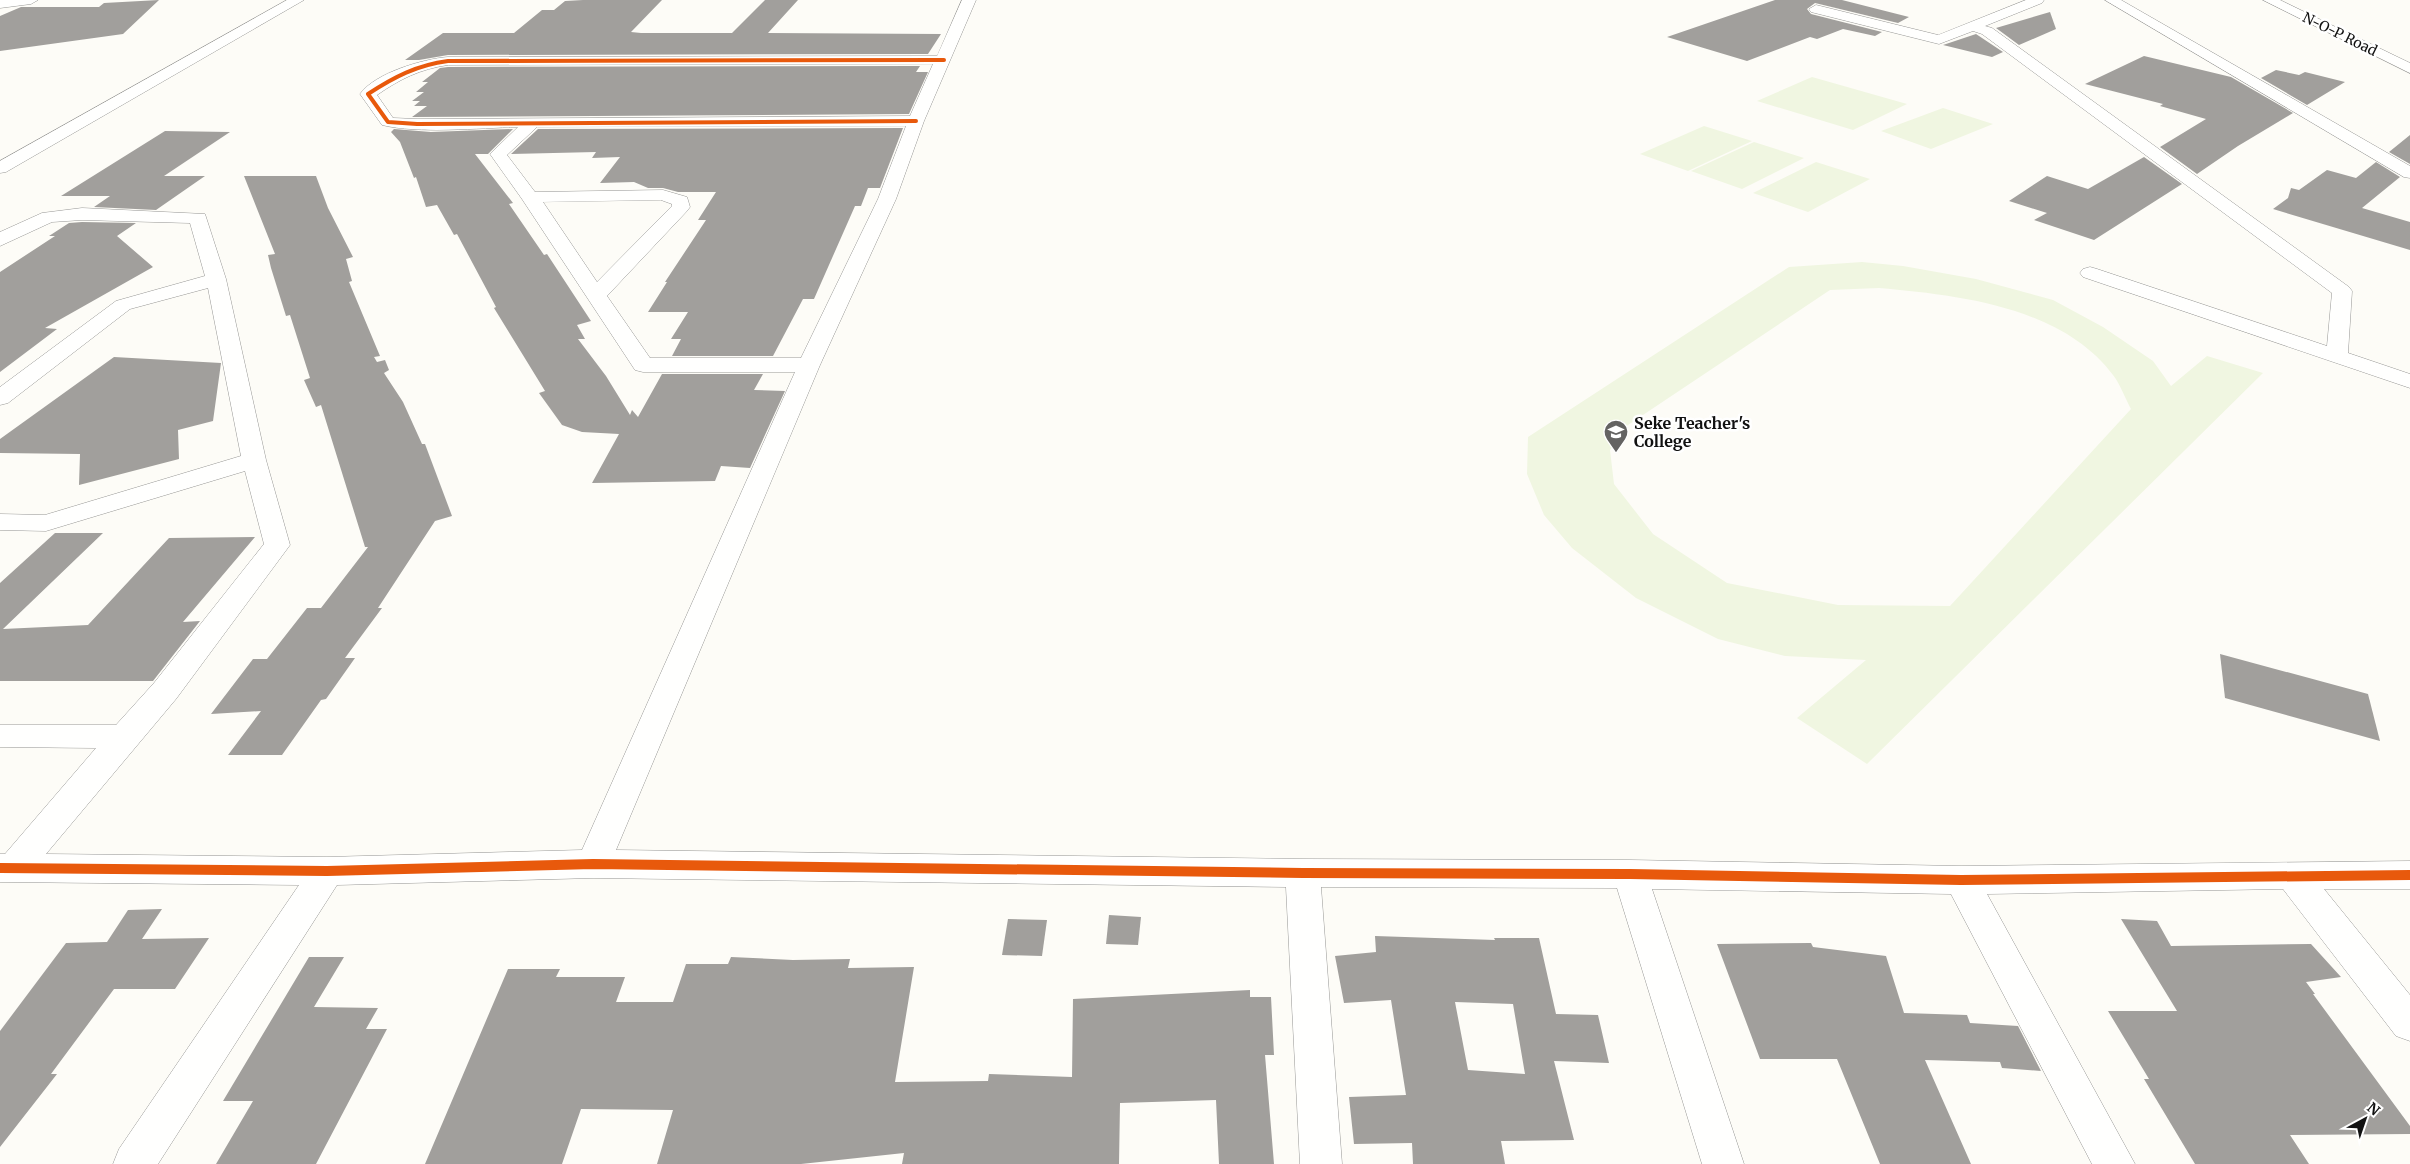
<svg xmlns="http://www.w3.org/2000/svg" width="2410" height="1164" font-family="Merriweather,serif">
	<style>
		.pitch { fill: #f0f6e1; fill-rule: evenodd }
		.building { fill: #a19f9c; fill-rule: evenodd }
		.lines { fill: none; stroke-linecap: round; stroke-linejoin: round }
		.minor-casing { stroke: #979795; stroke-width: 1 }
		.minor { fill: #fffffe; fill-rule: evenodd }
		.cycleway-far1-casing { stroke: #fff; stroke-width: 5.5 }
		.cycleway-casing { stroke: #fff; stroke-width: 13 }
		.cycleway-far1 { stroke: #e8590c; stroke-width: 4 }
		.cycleway { stroke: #e8590c; stroke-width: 10 }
		.labels { text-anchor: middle; stroke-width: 5; stroke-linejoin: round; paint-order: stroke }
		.far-street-label { font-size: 14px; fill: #111; stroke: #fff }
		.poi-label { font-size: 16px; font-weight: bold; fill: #111; stroke: #fff; text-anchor: start }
	</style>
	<rect width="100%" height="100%" fill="#fdfcf7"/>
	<g class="pitch">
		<polygon points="1812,77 1907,104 1853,130 1757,101"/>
		<polygon points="1943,108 1993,124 1931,149 1881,131"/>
		<polygon points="1704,126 1752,141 1688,171 1640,154"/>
		<polygon points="1754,142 1804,158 1742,189 1691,171"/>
		<polygon points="1816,162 1870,179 1808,212 1753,193"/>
		<path d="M1862 262 1903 266 1976 279 2053 300 2103 327 2153 361 2171 386 2207 356 2263 373 1867 764 1797 718 1866 660 1785 656 1718 639 1636 598 1572 548 1544 515 1527 474 1528 437 1789 267ZM1879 288C1957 295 2061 306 2113 375 2120 384 2125 398 2131 409L1950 606 1838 605 1727 583 1653 534 1614 484 1610 450 1625 427 1830 290Z"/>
	</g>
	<g class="building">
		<polygon points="159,0 123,34 0,51 0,16 21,7 99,7 104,3"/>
		<polygon points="583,0 662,0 631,32 641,33 732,33 765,0 798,0 768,33 941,34 928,54 448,55 419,60 405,60 443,33 514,33 542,10 554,10 565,1"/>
		<polygon points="1775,0 1842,0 1909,17 1898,23 1815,3 1807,9 1811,14 1882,32 1875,36 1843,29 1817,39 1810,37 1747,61 1667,37"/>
		<polygon points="2050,12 2056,29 2019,45 1996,28"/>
		<polygon points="1976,34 2003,52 1992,57 1943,45"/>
		<polygon points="2144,56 2231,77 2293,113 2238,146 2197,174 2160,147 2206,119 2160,106 2163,104 2085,84"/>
		<polygon points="920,66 916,72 928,72 909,114 412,117 427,106 414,106 420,101 412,101 424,92 416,92 428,82 422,82 440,68 448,67"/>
		<polygon points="2276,70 2299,75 2305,72 2345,82 2307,105 2261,78"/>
		<polygon points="903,128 880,188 868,188 861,206 855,206 814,299 803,299 773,356 672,356 681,339 671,339 688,312 648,312 667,282 665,282 706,220 698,220 716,192 678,192 663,188 648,188 634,182 600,183 620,157 592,158 596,152 511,154 538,129"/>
		<polygon points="394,129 431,132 513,129 488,154 475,154 513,203 509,204 544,255 547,254 591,321 577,325 585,339 578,339 606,376 630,415 632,410 638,417 662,374 763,374 754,390 785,391 750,468 721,466 715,481 592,483 619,434 582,432 562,425 539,393 545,391 494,308 496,307 457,234 454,235 437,205 426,207 416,177 414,178 400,142 391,132"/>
		<polygon points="165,131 230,132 164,176 205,176 156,210 94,207 110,196 61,196"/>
		<polygon points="2410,135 2410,164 2389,152"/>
		<polygon points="2144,157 2182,184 2094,240 2034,220 2047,213 2009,201 2047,176 2088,189"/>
		<polygon points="2376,162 2400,177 2362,208 2410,222 2410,250 2273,209 2288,198 2291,188 2299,190 2327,170 2356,178"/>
		<polygon points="244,176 316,176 328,208 353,257 346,259 352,281 349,282 380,356 374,357 377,362 385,360 389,370 384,373 403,402 422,444 425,444 452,516 435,521 378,608 382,608 345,658 355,658 326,699 321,700 282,755 228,755 261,711 211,714 253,659 267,659 307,608 321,608 368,547 365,547 321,405 316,407 304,380 310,378 290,315 286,316 271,268 268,255 275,254"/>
		<polygon points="82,222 136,223 117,236 153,267 45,328 57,329 0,372 0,272 55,236 49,236 69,223"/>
		<polygon points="114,357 221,363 213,421 178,430 179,459 79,485 80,454 0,453 0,439"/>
		<polygon points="55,533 103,533 3,629 88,625 169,538 255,537 183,622 200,621 153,681 0,681 0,583"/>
		<polygon points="2220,654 2368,694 2380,741 2225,698"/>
		<polygon points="162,909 142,939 209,938 175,989 114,989 51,1074 57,1074 0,1147 0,1031 66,943 107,942 128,910"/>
		<polygon points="1109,915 1141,917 1138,945 1106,944"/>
		<polygon points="1008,919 1047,920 1042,956 1002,955"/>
		<polygon points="2121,919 2157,921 2171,946 2311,944 2341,977 2306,982 2315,994 2313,994 2410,1126 2410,1134 2290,1135 2309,1164 2195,1164 2144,1079 2149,1079 2108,1011 2177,1011"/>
		<path d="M1375 936 1495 940 1494 938H1539L1556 1014 1598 1015 1609 1063 1554 1061 1574 1140 1501 1141 1505 1164H1413L1412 1143 1354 1144 1349 1097 1406 1095 1391 1000 1344 1003 1335 956 1376 952ZM1455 1002 1513 1004 1525 1074 1468 1070Z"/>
		<polygon points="1811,943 1813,947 1886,956 1904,1013 1967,1015 1970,1023 2018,1026 2041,1071 2002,1068 2000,1062 1925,1060 1971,1164 1880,1164 1837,1059 1760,1059 1717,944"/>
		<polygon points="309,957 344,957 314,1007 378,1008 366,1029 387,1029 316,1164 216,1164 253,1101 223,1101"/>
		<polygon points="731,957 793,960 850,959 848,968 914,967 895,1082 988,1081 989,1074 1072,1077 1073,999 1250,990 1250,997 1271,997 1274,1055 1265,1055 1274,1164 1219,1164 1216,1100 1120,1103 1119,1164 902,1164 904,1153 801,1164 657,1164 673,1110 581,1109 562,1164 425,1164 508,969 560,969 556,977 625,977 616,1002 673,1002 686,964 728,964"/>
	</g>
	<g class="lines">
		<defs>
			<g id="minor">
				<polygon points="0,0 38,0 31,4 0,8"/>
				<polygon points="287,0 304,0 6,172 0,173 0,161"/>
				<path d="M962 0H976L924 121 896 199 820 365 616 850 1303 859 1630 860 1961 866 2410 861V889H2324L2410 995V1041L2396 1036 2283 889 1987 894 2135 1164H2092L1951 894 1652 889 1744 1164H1702L1617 888 1321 887 1342 1164H1300L1286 887 593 878 337 885 158 1164H113L119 1149 299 885 0 882V854H5L96 748 0 747V725H116L154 683 264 544 245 471 46 531 0 530V514L45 515 241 456 208 288 130 309 8 403 0 405V387L116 301 205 276 190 223 82 220 52 222 0 246V232L42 213 82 208 205 214 226 279 266 460 290 545 176 699 46 854 327 857 582 850 795 372H643L635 370 522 199 490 154 518 127C479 128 418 134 382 125L360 94C375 73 423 59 448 57L937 56ZM933 64 910 116 417 119 393 118 377 95C400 79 420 69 448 65ZM906 126 878 199 801 358H650L607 296 687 211 690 207 687 197 663 190 535 192 507 155 537 127ZM661 200 672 204V206L597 282 543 202Z"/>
				<polygon points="2026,0 2044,0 2042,3 1985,26 1992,28 2349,287 2352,291 2348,353 2410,374 2410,388 2083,277 2080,273 2083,269 2090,267 2097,269 2327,346 2332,293 1982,34 1973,31 1939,44 1811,12 1809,9 1816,5 1938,35"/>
				<polygon points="2105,0 2121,0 2410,166 2410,178 2404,177"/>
				<polygon points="2263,0 2280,0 2410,63 2410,73"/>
			</g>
		</defs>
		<use href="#minor" class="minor-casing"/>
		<use href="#minor" class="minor"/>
		<defs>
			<path id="cycleway-far1" d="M916 121 417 124 388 122 368 94C394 77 417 65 448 61L944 60"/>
			<polyline id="cycleway" points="0,868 327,871 593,864 1303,873 1630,874 1961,880 2410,875"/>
		</defs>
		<use href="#cycleway-far1" class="cycleway-far1-casing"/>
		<use href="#cycleway" class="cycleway-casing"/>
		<use href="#cycleway-far1" class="cycleway-far1"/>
		<use href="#cycleway" class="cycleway"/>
	</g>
	<defs>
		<symbol id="university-pin" viewBox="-11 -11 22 30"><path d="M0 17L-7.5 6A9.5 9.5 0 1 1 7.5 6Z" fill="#646362" stroke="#fff"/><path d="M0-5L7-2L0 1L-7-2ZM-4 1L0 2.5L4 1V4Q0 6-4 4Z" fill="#fff"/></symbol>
	</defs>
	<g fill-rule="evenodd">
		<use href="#university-pin" x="1602" y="418" width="28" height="38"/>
	</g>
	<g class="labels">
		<g class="far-street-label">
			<text transform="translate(2340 34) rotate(26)" y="5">N-O-P Road</text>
		</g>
		<g class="poi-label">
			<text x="1634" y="429">Seke Teacher's<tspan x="1634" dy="18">College</tspan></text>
		</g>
	</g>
	<g transform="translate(2365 1119) rotate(40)" stroke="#ffffff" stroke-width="4" paint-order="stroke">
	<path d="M0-4L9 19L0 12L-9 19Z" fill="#111111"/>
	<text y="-8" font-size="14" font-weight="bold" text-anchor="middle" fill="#111111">N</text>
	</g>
</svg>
